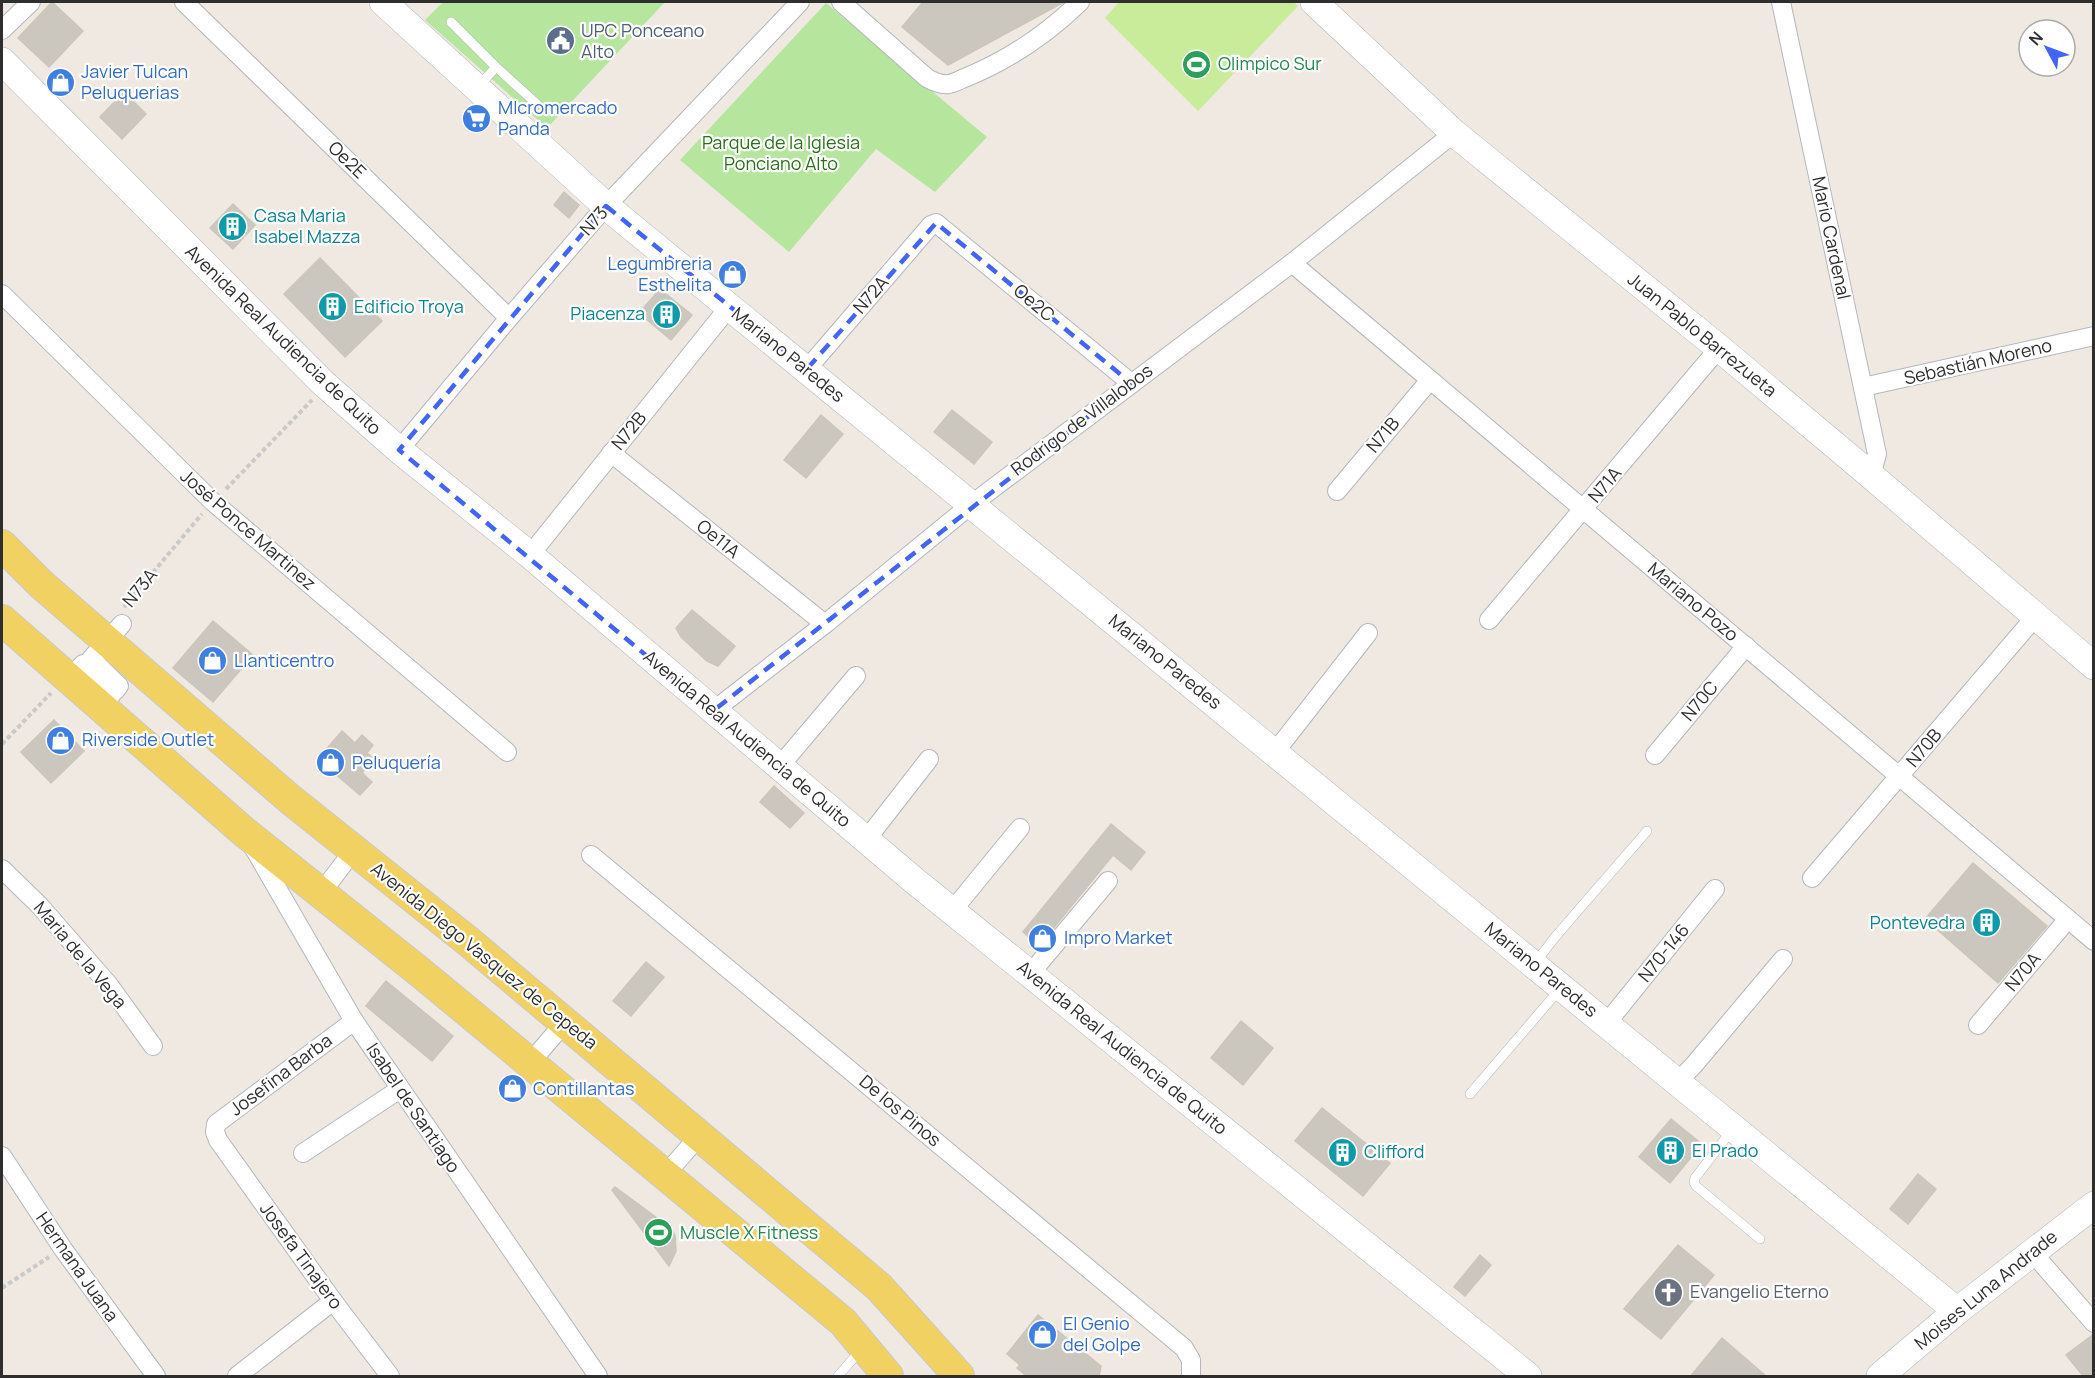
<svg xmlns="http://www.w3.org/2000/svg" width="2095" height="1378" font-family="Manrope,sans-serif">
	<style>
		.green { fill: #b6e59e }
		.pitch { fill: #c9ec9a }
		.building { fill: #cbc7bf; stroke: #cbc5ba; stroke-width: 1.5 }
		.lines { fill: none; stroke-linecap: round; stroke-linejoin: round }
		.lane-casing { stroke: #b4b7c1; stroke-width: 10 }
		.street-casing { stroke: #b4b7c1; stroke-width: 20 }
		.secondary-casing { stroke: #b4b7c1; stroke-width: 28 }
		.primary-casing { stroke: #c9c9c9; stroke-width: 32 }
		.path { stroke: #c9c9c9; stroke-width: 4; stroke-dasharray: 4.5 3; stroke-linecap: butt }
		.lane { stroke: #fff; stroke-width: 9 }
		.street { stroke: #fff; stroke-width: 18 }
		.secondary { stroke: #fff; stroke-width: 27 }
		.primary { stroke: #f2d163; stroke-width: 30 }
		.marked { fill: none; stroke: #4264fb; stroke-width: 4.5; stroke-dasharray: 12 8; stroke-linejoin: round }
		.labels { text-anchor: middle; stroke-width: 4.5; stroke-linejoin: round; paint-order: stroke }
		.service-label { font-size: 18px; fill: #4e5e75; stroke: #fff; text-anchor: start }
		.leisure-label { font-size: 18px; fill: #27864d; stroke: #fff; text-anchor: start }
		.shop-label { font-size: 18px; fill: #366cbe; stroke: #fff; text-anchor: start }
		.park-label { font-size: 18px; fill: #2c6e1b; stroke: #fff }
		.street-label { font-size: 18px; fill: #2e2e2e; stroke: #fff }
		.culture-label { font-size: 18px; fill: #0d838f; stroke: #fff; text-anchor: start }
		.worship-label { font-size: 18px; fill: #5b616d; stroke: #fff; text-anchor: start }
	</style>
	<rect width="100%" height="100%" fill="#efe9e1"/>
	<g class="green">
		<polygon points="443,2 665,2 547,128 425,20"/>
		<polygon points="826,3 987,137 935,192 876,149 789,252 680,160"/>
	</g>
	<polygon class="pitch" points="1119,2 1294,2 1298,6 1198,111 1105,18"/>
	<g class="building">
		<polygon points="52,2 83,31 49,67 18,38"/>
		<polygon points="923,2 1064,2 948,65 902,27"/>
		<polygon points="124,92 146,114 122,139 100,117"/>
		<polygon points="564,192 579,205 569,218 554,205"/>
		<polygon points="233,204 255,225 233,249 210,228"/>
		<polygon points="320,258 382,321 345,357 284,294"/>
		<polygon points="731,260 746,274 735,288 719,274"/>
		<polygon points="660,289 692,315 671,340 639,313"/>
		<polygon points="952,410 992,442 974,464 934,432"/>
		<polygon points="821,415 843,434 806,478 784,460"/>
		<polygon points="692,610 735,646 718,666 707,661 681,637 676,628"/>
		<polygon points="213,621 253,655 213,702 173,668"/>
		<polygon points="54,720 84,751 51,783 21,752"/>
		<polygon points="342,731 355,743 362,735 373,745 367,753 374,759 362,773 372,782 360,795 318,759"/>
		<polygon points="774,786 804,813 790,828 760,802"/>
		<polygon points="1111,824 1145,852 1131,870 1113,855 1039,946 1023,932"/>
		<polygon points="1973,863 2047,926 1998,983 1925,919"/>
		<polygon points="646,962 664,977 631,1016 613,1001"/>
		<polygon points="386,981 453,1036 432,1061 366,1006"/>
		<polygon points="1241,1021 1273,1048 1243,1085 1211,1058"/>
		<polygon points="1322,1108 1390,1163 1363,1196 1295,1141"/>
		<polygon points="1671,1119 1702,1144 1670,1183 1639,1157"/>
		<polygon points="1918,1174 1936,1189 1908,1224 1890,1209"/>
		<polygon points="615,1187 672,1229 675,1236 676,1251 669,1266 612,1190"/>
		<polygon points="1678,1245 1714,1275 1661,1339 1624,1309"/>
		<polygon points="1480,1255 1491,1265 1465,1296 1454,1287"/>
		<polygon points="1038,1315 1101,1366 1099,1377 1028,1377 1017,1368 1020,1365 1007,1354"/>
		<polygon points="2094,1334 2094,1377 2084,1377 2066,1355"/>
		<polygon points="1722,1338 1767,1377 1690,1377"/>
	</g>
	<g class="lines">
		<defs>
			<g id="lane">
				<polyline points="451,22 496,67 537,104"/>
				<polyline points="479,86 496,67"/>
				<polyline points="1535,963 1556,936 1647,831"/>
				<polyline points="1470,1094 1560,989"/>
				<polyline points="1732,1130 1695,1178 1694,1182 1696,1186 1760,1239"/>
				<polyline points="838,1376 860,1351"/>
			</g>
			<g id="street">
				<polyline points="184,2 509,318"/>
				<path d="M841 2 927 78C934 82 941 85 949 84 955 83 961 79 967 77 1008 60 1048 33 1080 2"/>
				<polyline points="1781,2 1877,454 1874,465 1868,473"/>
				<polyline points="2,30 31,2"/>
				<polyline points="1292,263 2094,941"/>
				<polyline points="2,294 213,502 507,752"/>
				<polyline points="807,369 931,225 936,223 1131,383"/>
				<polyline points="1863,387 2094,336"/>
				<polyline points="399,450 509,318 606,206 800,2"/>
				<polyline points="611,453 825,624"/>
				<polyline points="1337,491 1430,380"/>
				<polyline points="530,555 729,307"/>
				<polyline points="1489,620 1719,348"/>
				<polyline points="100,694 107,700 111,696 80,667 83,664 115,691 119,686 91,659 122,624"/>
				<polyline points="713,711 825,624 972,504 1292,263 1454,133"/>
				<polyline points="1275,752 1368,633"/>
				<polyline points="1655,755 1746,646"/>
				<polyline points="779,767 856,676"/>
				<polyline points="866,840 929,759"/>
				<polyline points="252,845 354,1021 598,1376"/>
				<polyline points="591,855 1184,1348 1191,1360 1191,1376"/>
				<polyline points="2,869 40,906 109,985 153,1046"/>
				<polyline points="1812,878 2035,617"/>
				<polyline points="321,893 354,850"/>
				<polyline points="952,911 1020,828"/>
				<polyline points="1030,974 1108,881"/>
				<polyline points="354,1021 216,1124 215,1132 218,1140 333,1301 390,1376"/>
				<polyline points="1606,1024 1715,889"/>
				<polyline points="1978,1025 2068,919"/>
				<polyline points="530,1063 565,1022"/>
				<polyline points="1677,1082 1693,1066 1783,959"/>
				<polyline points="303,1153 400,1089"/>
				<polyline points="2,1156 63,1249 156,1376"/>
				<polyline points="665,1175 700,1135"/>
				<polyline points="2032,1252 2094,1323"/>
				<polyline points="237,1376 333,1301"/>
			</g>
			<g id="secondary">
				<polyline points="383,2 606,206 1957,1311"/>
				<polyline points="1314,2 1454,133 1719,348 1868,473 2094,666"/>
				<polyline points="2,61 322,382 399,450 530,555 916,882 1528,1376"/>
				<polyline points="1880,1376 1957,1311 2094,1205"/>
			</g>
			<g id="primary">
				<polyline points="2,545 42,585 291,800 469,942 879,1287 959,1376"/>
				<polyline points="2,620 243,831 421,973 843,1322 888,1376"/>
			</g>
		</defs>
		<use href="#lane" class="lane-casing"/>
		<use href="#street" class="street-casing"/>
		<use href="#secondary" class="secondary-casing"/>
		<use href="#primary" class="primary-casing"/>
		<g class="path">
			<polyline points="226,489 312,400"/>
			<polyline points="124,607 202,514"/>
			<polyline points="2,744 51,693"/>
			<polyline points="2,1288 49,1257"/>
		</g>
		<use href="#lane" class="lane"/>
		<use href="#street" class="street"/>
		<use href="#secondary" class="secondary"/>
		<use href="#primary" class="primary"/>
	</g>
	<path class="marked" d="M606 206 807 369 936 223 1131 383 713 711 399 450Z"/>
	<defs>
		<symbol id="civic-disc" viewBox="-11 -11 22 22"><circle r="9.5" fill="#5c6f8a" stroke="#fff"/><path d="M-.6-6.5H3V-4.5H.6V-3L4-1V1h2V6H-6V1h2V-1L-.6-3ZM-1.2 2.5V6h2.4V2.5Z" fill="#fff"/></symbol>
		<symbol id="stadium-disc" viewBox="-11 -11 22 22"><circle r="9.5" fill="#2e9e5b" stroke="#fff"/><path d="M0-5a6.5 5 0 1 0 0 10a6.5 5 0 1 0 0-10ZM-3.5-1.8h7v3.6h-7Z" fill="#fff"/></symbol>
		<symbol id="shop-disc" viewBox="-11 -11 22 22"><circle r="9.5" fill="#3f7fe0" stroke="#fff"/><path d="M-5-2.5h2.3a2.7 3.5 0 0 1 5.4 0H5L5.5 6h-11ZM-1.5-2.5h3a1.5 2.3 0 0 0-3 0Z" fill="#fff"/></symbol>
		<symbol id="supermarket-disc" viewBox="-11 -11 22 22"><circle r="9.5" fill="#3f7fe0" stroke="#fff"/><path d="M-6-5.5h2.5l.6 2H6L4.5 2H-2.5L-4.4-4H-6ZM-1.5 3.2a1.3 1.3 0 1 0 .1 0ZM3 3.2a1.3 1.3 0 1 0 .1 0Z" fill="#fff"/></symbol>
		<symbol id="building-disc" viewBox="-11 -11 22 22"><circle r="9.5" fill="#0f9aa8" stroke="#fff"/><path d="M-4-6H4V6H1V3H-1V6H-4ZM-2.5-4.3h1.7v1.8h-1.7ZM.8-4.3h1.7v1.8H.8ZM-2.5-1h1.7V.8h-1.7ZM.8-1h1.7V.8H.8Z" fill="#fff"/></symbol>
		<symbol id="church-disc" viewBox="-11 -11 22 22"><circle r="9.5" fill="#6b7280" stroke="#fff"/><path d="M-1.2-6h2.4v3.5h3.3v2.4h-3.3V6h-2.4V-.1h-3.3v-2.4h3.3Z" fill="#fff"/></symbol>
	</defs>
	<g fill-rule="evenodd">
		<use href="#civic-disc" x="544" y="24" width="33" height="33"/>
		<use href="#stadium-disc" x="1180" y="48" width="33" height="33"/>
		<use href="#shop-disc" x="44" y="66" width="33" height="33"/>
		<use href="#supermarket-disc" x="460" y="102" width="33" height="33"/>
		<use href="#building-disc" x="216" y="210" width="33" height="33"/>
		<use href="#shop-disc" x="716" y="258" width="33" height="33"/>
		<use href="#building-disc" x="316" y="290" width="33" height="33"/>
		<use href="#building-disc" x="650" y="298" width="33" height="33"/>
		<use href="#shop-disc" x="196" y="644" width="33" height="33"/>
		<use href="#shop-disc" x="44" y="724" width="33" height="33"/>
		<use href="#shop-disc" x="314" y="746" width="33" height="33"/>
		<use href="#building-disc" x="1970" y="906" width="33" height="33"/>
		<use href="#shop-disc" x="1026" y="922" width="33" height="33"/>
		<use href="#shop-disc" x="496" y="1072" width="33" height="33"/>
		<use href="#building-disc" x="1654" y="1134" width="33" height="33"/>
		<use href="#building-disc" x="1326" y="1136" width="33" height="33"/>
		<use href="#stadium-disc" x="642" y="1216" width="33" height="33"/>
		<use href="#church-disc" x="1652" y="1276" width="33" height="33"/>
		<use href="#shop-disc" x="1026" y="1318" width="33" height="33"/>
	</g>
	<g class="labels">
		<g class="service-label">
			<text x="581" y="37">UPC Ponceano<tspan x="581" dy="21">Alto</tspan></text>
		</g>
		<g class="leisure-label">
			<text x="1218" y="70">Olimpico Sur</text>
			<text x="680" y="1239">Muscle X Fitness</text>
		</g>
		<g class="shop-label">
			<text x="81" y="78">Javier Tulcan<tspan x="81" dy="21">Peluquerias</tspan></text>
			<text x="498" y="114">MIcromercado<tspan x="498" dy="21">Panda</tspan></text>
			<text x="712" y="270" text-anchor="end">Legumbreria<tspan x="712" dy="21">Esthelita</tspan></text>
			<text x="234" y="667">Llanticentro</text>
			<text x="82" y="746">Riverside Outlet</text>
			<text x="352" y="769">Peluquería</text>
			<text x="1064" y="944">Impro Market</text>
			<text x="533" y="1095">Contillantas</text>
			<text x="1063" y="1330">El Genio<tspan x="1063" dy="21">del Golpe</tspan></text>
		</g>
		<g class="park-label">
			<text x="781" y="149">Parque de la Iglesia<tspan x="781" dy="21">Ponciano Alto</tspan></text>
		</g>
		<g class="street-label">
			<text transform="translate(347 160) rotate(44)" y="6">Oe2E</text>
			<text transform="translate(594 221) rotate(-49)" y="6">N73</text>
			<text transform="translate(1831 238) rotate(78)" y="6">Mario Cardenal</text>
			<text transform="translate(871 295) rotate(-49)" y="6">N72A</text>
			<text transform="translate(1034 303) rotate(40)" y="6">Oe2C</text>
			<text transform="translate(1702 335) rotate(39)" y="6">Juan Pablo Barrezueta</text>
			<text transform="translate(283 340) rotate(44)" y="6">Avenida Real Audiencia de Quito</text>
			<text transform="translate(788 355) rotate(39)" y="6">Mariano Paredes</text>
			<text transform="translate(1978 362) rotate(-13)" y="6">Sebastián Moreno</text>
			<text transform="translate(1082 420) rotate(-37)" y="6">Rodrigo de Villalobos</text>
			<text transform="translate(629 431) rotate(-51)" y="6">N72B</text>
			<text transform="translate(1383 435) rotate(-50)" y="6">N71B</text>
			<text transform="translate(1605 485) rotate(-50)" y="6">N71A</text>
			<text transform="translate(248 530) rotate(41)" y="6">José Ponce Martinez</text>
			<text transform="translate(718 539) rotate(39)" y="6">Oe11A</text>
			<text transform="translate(140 588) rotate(-51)" y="6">N73A</text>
			<text transform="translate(1693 602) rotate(40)" y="6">Mariano Pozo</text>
			<text transform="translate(1165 662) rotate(39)" y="6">Mariano Paredes</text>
			<text transform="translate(1700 701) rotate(-50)" y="6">N70C</text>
			<text transform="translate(747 739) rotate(40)" y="6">Avenida Real Audiencia de Quito</text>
			<text transform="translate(1924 748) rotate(-50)" y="6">N70B</text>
			<text transform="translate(1664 953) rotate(-51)" y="6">N70-146</text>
			<text transform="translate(80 955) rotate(50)" y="6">Maria de la Vega</text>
			<text transform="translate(484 956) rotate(39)" y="6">Avenida Diego Vasquez de Cepeda</text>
			<text transform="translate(1541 970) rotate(39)" y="6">Mariano Paredes</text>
			<text transform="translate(2023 972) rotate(-50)" y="6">N70A</text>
			<text transform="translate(1122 1048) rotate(39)" y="6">Avenida Real Audiencia de Quito</text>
			<text transform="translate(281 1075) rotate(-37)" y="6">Josefina Barba</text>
			<text transform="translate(413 1108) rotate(56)" y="6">Isabel de Santiago</text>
			<text transform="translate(900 1111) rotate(40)" y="6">De los Pinos</text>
			<text transform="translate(301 1256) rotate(54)" y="6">Josefa Tinajero</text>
			<text transform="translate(77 1267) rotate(55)" y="6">Hermana Juana</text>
			<text transform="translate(1986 1290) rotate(-39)" y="6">Moises Luna Andrade</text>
		</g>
		<g class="culture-label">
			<text x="254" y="222">Casa Maria<tspan x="254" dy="21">Isabel Mazza</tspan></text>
			<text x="354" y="313">Edificio Troya</text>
			<text x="645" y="320" text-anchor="end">Piacenza</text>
			<text x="1965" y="929" text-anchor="end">Pontevedra</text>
			<text x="1692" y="1157">El Prado</text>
			<text x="1364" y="1158">Clifford</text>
		</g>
		<g class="worship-label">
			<text x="1690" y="1298">Evangelio Eterno</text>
		</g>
	</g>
	<rect width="2095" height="1378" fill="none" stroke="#2e2e2e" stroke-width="6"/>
	<g transform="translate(2047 48) rotate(311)"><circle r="28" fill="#ffffff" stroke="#ababab" stroke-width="1.5"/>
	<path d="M0-4.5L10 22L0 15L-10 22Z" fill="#4264fb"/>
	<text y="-9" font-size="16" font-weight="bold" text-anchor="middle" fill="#2e2e2e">N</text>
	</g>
</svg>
